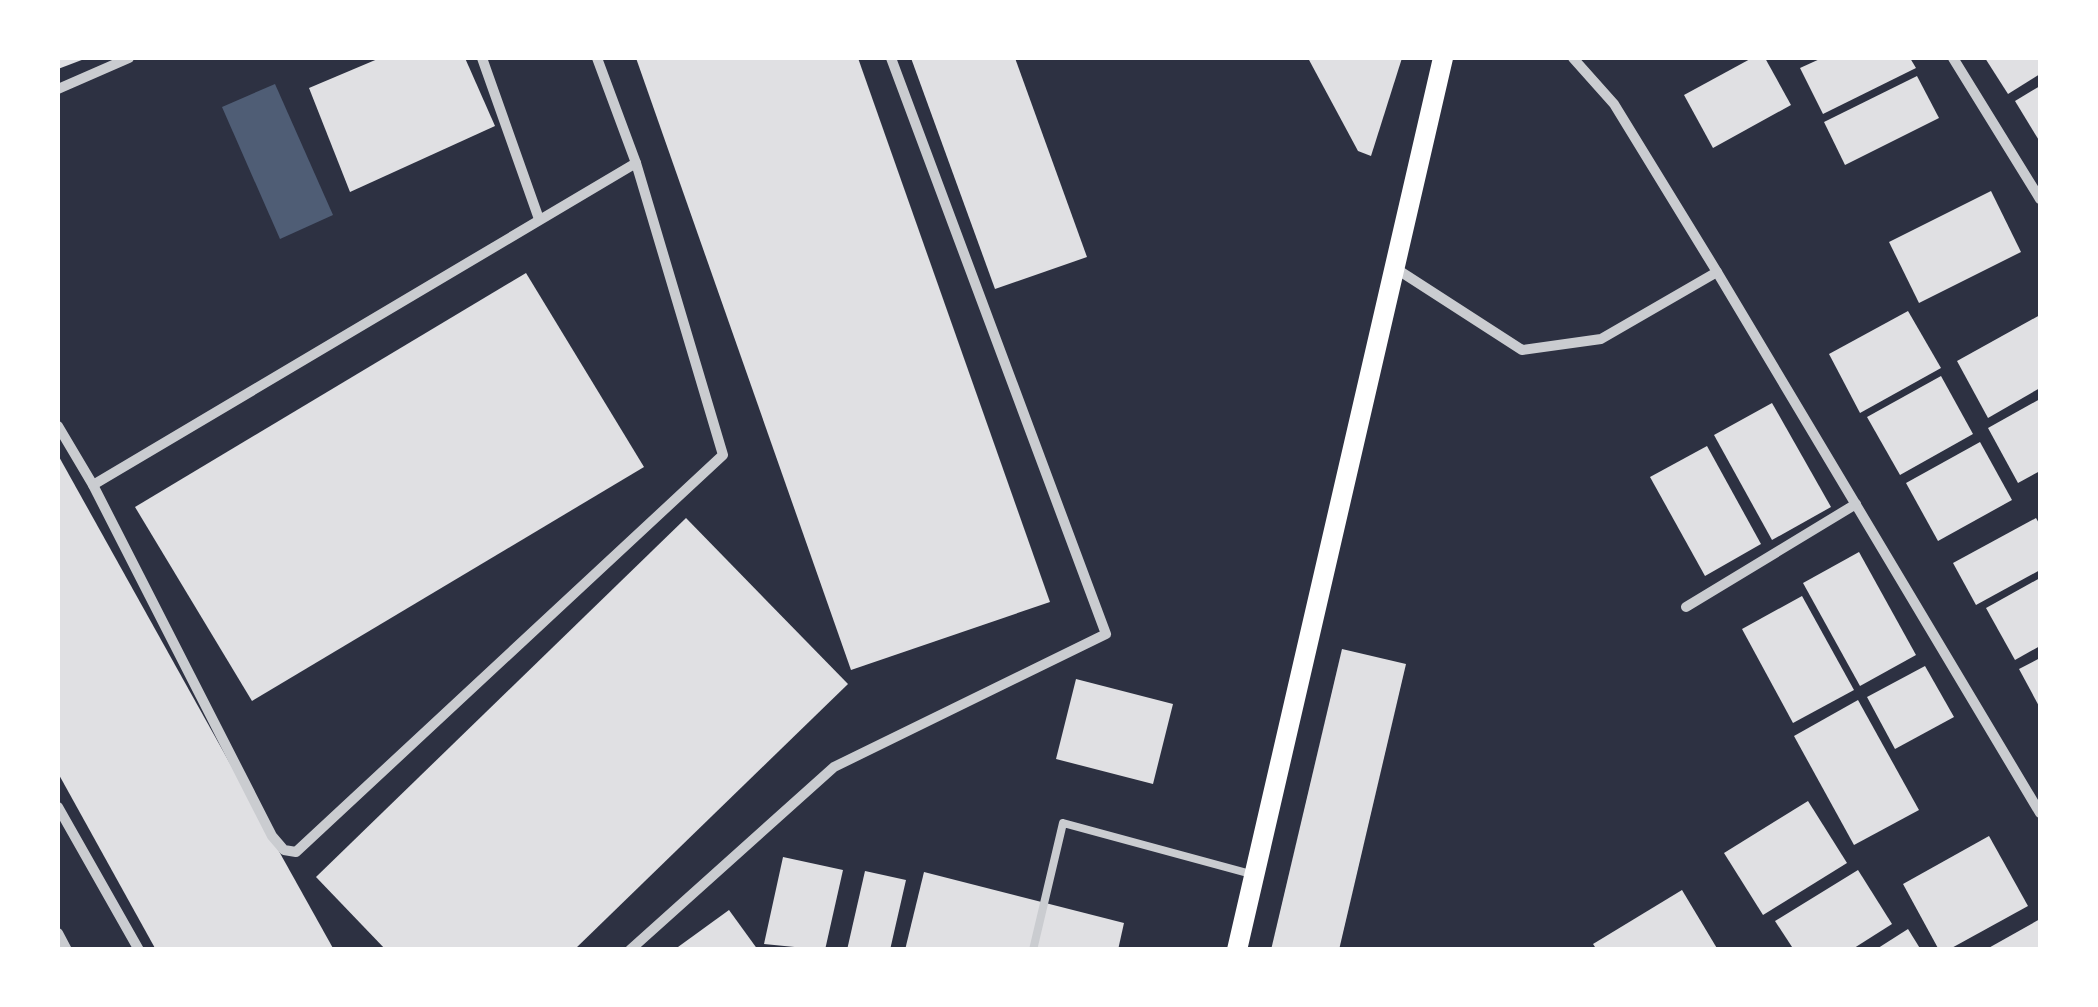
<svg xmlns="http://www.w3.org/2000/svg" width="2098" height="1007" font-family="'Roboto Condensed',sans-serif">
	<style>
		.water { fill: #4f5d75 }
		.building { fill: #e0e0e3 }
		.lines { fill: none; stroke-linecap: round; stroke-linejoin: round }
		.service { stroke: #caccd0; stroke-width: 8 }
		.minor { stroke: #caccd0; stroke-width: 10 }
		.secondary { stroke: #fff; stroke-width: 20 }
	</style>
	<rect width="100%" height="100%" fill="#2d3142"/>
	<polygon class="water" points="275,84 333,215 280,239 222,107"/>
	<g class="building">
		<polygon points="58,58 87,58 58,69"/>
		<polygon points="380,58 465,58 495,126 350,192 309,88"/>
		<polygon points="636,58 858,58 1050,602 851,670"/>
		<polygon points="911,58 1015,58 1087,257 995,289"/>
		<polygon points="1308,58 1402,58 1371,156 1358,151"/>
		<polygon points="1752,58 1765,58 1791,105 1713,148 1684,95"/>
		<polygon points="1822,58 1910,58 1916,68 1823,114 1800,68"/>
		<polygon points="1985,58 2040,58 2040,74 2008,94"/>
		<polygon points="1917,76 1939,118 1845,165 1824,122"/>
		<polygon points="2040,86 2040,142 2015,101"/>
		<polygon points="1991,191 2021,252 1919,303 1889,242"/>
		<polygon points="526,273 644,467 252,701 135,507"/>
		<polygon points="1908,311 1941,368 1860,413 1829,354"/>
		<polygon points="2040,315 2040,388 1988,418 1957,361"/>
		<polygon points="1941,376 1973,434 1900,475 1867,417"/>
		<polygon points="2040,399 2040,471 2018,483 1988,428"/>
		<polygon points="1772,403 1831,507 1772,540 1714,435"/>
		<polygon points="1980,442 2012,500 1938,541 1906,483"/>
		<polygon points="1707,446 1761,544 1705,576 1650,477"/>
		<polygon points="58,455 334,950 156,950 58,773"/>
		<polygon points="686,518 848,684 574,950 386,950 316,877"/>
		<polygon points="2036,518 2040,525 2040,570 1976,605 1953,563"/>
		<polygon points="1859,552 1916,655 1860,686 1803,583"/>
		<polygon points="2040,578 2040,646 2015,660 1986,608"/>
		<polygon points="1802,596 1854,690 1793,723 1742,629"/>
		<polygon points="1342,649 1406,664 1339,950 1271,950"/>
		<polygon points="2040,658 2040,708 2019,669"/>
		<polygon points="1925,666 1954,717 1895,749 1867,697"/>
		<polygon points="1076,679 1173,704 1153,784 1056,759"/>
		<polygon points="1858,700 1919,810 1854,845 1794,736"/>
		<polygon points="1808,801 1847,863 1763,915 1724,853"/>
		<polygon points="1989,836 2028,906 1948,950 1939,950 1903,884"/>
		<polygon points="783,857 843,870 825,950 764,944"/>
		<polygon points="1858,870 1892,924 1851,950 1794,950 1775,921"/>
		<polygon points="865,871 906,880 890,950 847,950"/>
		<polygon points="924,872 1124,923 1118,950 905,950"/>
		<polygon points="1682,890 1718,950 1597,950 1593,944"/>
		<polygon points="729,910 758,950 680,950 678,947"/>
		<polygon points="2040,919 2040,950 1985,950"/>
		<polygon points="1908,929 1921,950 1875,950"/>
	</g>
	<g class="lines">
		<polyline class="service" points="1033,950 1063,823 1251,874"/>
		<g class="minor">
			<polyline points="482,58 539,219"/>
			<polyline points="1573,58 1614,104 1717,272"/>
			<polyline points="1953,58 2040,199"/>
			<polyline points="58,89 129,58"/>
			<polyline points="1395,268 1522,350 1601,339 1717,272 2040,813"/>
			<polyline points="58,426 93,485 272,836 284,850 296,852 723,455 636,163 597,58"/>
			<polyline points="93,485 636,163"/>
			<polyline points="1686,607 1856,504"/>
			<polyline points="58,807 139,950"/>
			<polyline points="58,933 67,950"/>
			<polyline points="630,950 834,767 1106,634 891,58"/>
		</g>
		<polyline class="secondary" points="1237,950 1443,58"/>
	</g>
	<rect width="2098" height="1007" fill="none" stroke="#ffffff" stroke-width="120"/>
</svg>
